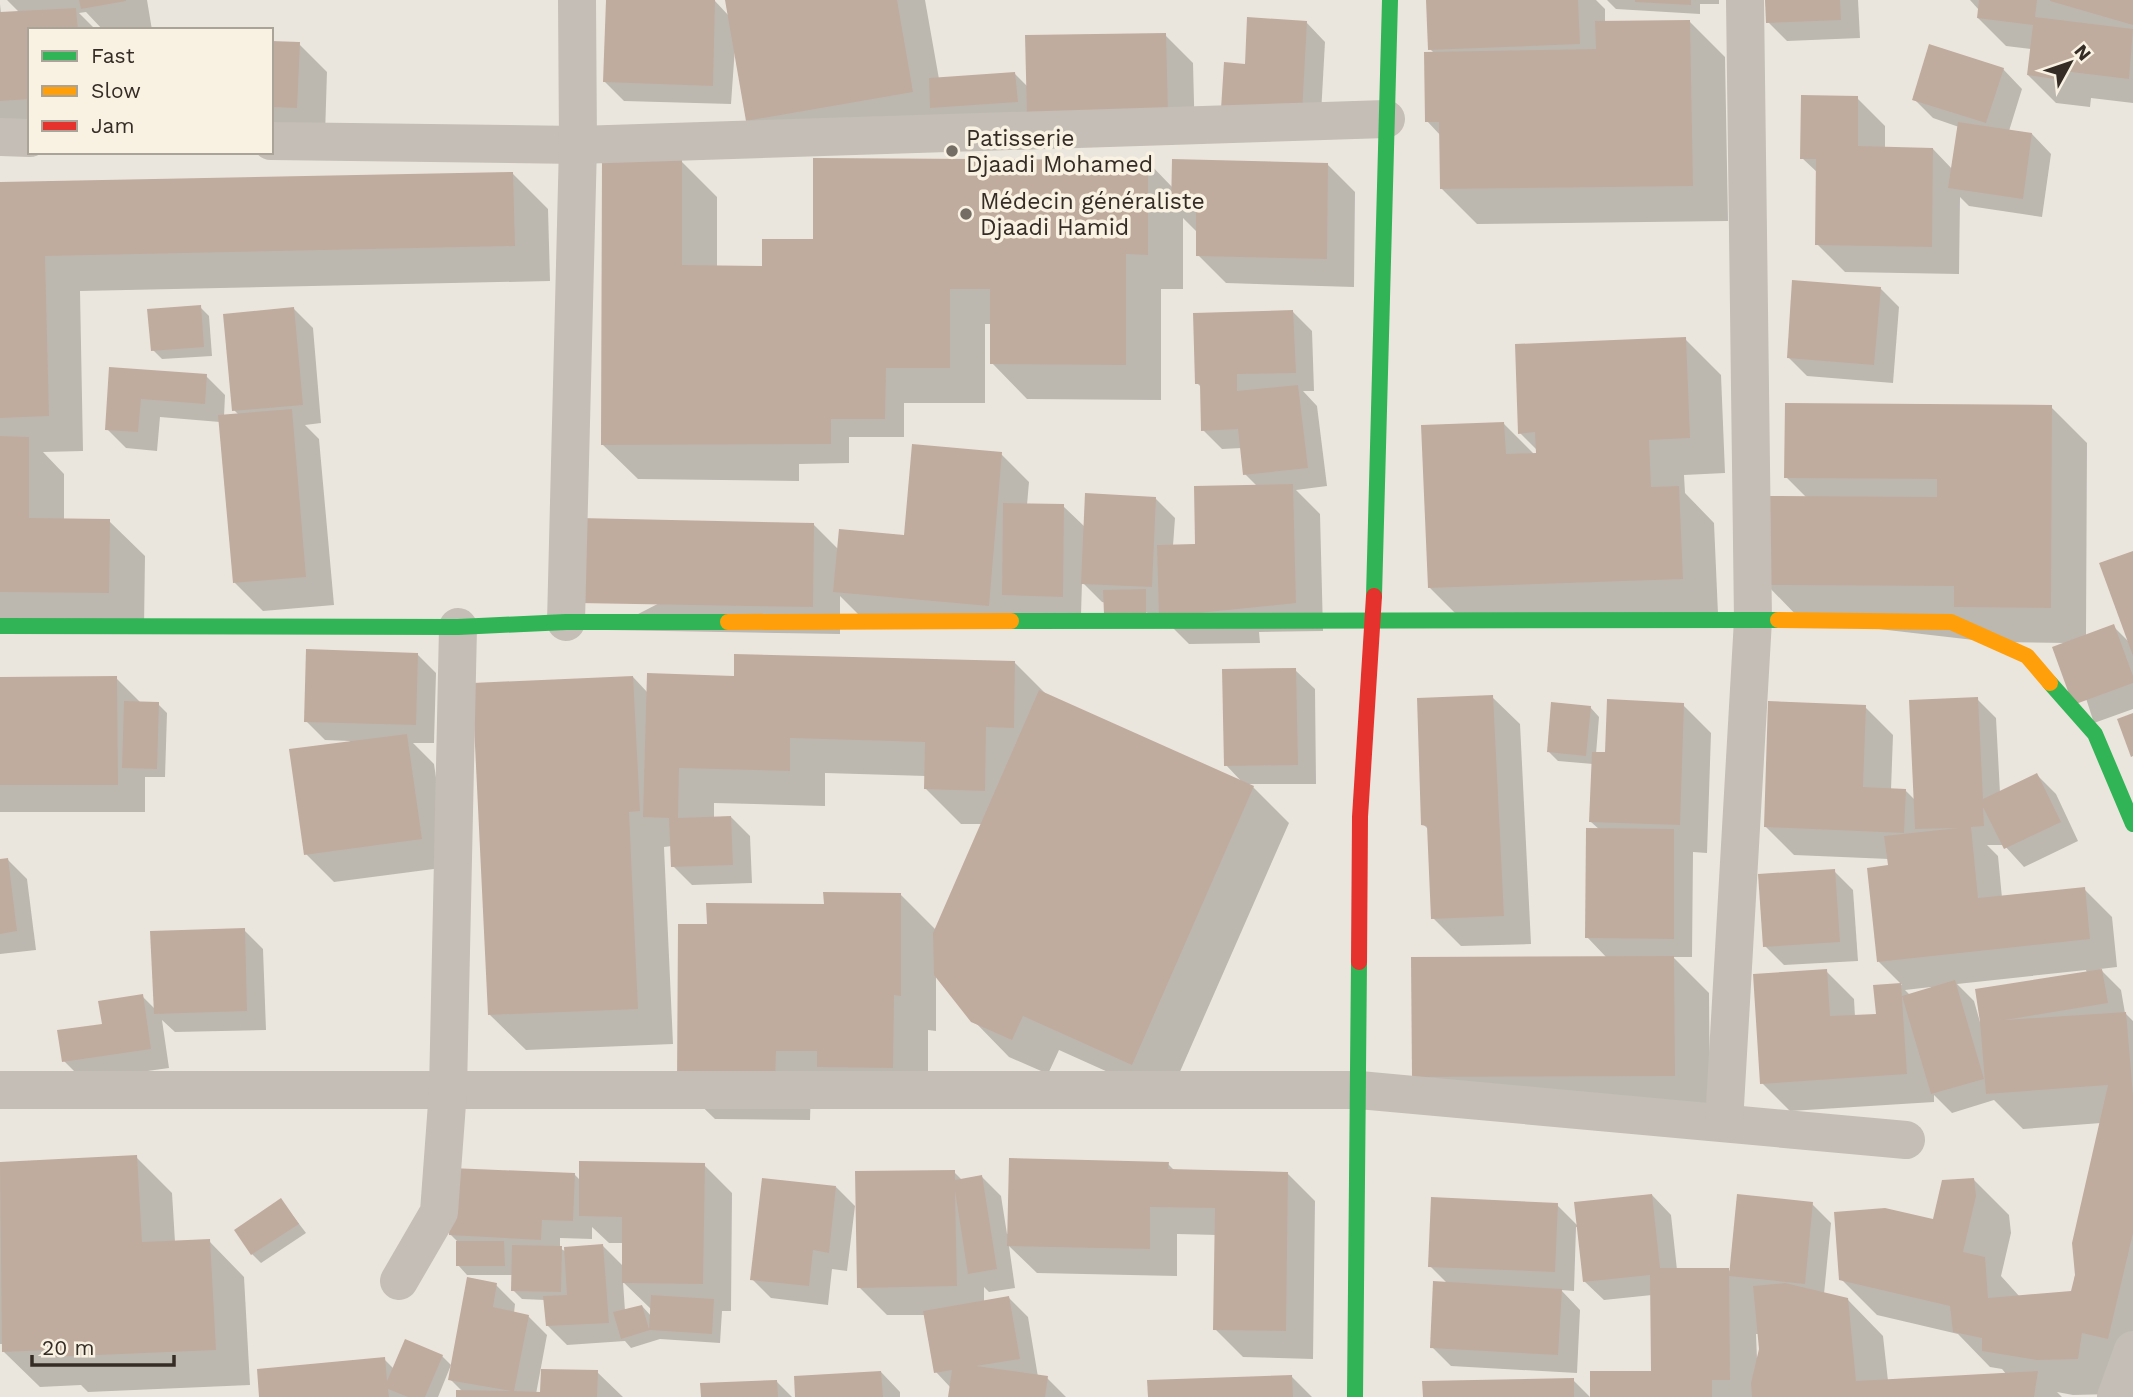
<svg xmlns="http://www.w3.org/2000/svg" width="2133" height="1397" font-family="'Work Sans',sans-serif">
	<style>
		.shadow { fill: #0003; fill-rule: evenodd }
		.building { fill: #c0ac9e }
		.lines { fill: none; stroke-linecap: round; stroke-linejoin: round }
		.street { stroke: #c4beb6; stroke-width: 38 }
		.fast { stroke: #30b455; stroke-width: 16 }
		.slow { stroke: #ff9f0a; stroke-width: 16 }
		.jam { stroke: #e5322d; stroke-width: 16 }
		.poi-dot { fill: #746d65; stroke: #f9f2e3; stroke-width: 2.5 }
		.labels { text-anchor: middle; stroke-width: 7; stroke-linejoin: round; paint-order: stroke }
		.poi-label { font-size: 23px; fill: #342c25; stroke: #f9f2e3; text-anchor: start }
	</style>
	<rect width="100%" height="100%" fill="#ebe6dd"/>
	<g class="shadow">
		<polygon points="7,0 147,0 152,30 103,30 86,12 79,13 96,30 30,30 30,136 0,138 0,4 1,14 20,13"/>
		<polygon points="608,0 715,1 729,16 726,0 925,0 939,79 1015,74 1028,87 1165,35 1193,63 1195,142 783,155 747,120 735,47 731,104 624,101 605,82"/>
		<polygon points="1428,0 1596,0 1605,9 1605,23 1689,21 1725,57 1728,221 1477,224 1442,189 1441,136 1427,121 1434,53 1430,49"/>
		<polygon points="1607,0 1719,0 1719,4 1700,4 1700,14 1616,9"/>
		<polygon points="1767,0 1858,0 1860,38 1787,41 1768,22"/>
		<polygon points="1970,0 2133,0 2133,103 2091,98 2090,107 2056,103 2028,75 2031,49 2006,46 1978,18 1979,10"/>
		<polygon points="1306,22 1325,42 1320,132 1246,66"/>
		<polygon points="271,43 299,44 327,72 325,135 271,132"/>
		<polygon points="2003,69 2022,89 2009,131 2032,134 2051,154 2042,217 1969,206 1960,197 1959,274 1845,272 1817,244 1818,173 1802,158 1857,98 1885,126 1885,148 1933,149 1953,170 1959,127 1933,118 1914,99"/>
		<polygon points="681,161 717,197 717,267 764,268 815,241 1148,162 1173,188 1327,164 1355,192 1354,287 1226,283 1198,255 1198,233 1183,218 1183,289 1161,289 1161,400 1027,399 992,363 992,324 985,324 985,403 904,403 904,437 849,437 849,463 799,464 799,481 638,479 602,444"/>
		<polygon points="513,174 548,209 550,281 80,291 83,451 43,452 64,474 64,520 109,521 145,556 144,628 0,627 0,184"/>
		<polygon points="1880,288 1899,307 1893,383 1807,376 1788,357"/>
		<polygon points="200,307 209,316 212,356 162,359 153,350"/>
		<polygon points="294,309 313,328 321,423 305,425 319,439 334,605 263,611 235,583 220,422 160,417 157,451 126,448 107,429 111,369 206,376 225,395 224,417 239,415 234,410"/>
		<polygon points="1293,312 1312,331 1314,391 1303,391 1317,406 1327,486 1296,490 1320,514 1323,631 1259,632 1260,643 1189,644 1161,616 1102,602 1082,582 1081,615 863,619 840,596 840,634 607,630 813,524 839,550 905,537 1001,454 1029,482 1027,505 1063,506 1085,527 1156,499 1175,518 1173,546 1197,546 1257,486 1245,474 1242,448 1222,449 1203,430 1201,387 1197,383"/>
		<polygon points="1685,339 1721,375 1725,473 1684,475 1685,493 1714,523 1718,614 1465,623 1429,587 1504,424 1535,455 1537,455 1537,450 1520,433"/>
		<polygon points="2051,407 2087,443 2086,636 2113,626 2130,643 2133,552 2133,709 2094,723 2068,643 1991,642 1801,620 1766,584 1807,498 1786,477"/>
		<polygon points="417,654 436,673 434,743 413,743 434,764 449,867 334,882 306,854 350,741 325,740 306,721"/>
		<polygon points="1015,663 1048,696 1243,783 1226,765 1295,670 1315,689 1316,784 1246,784 1253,787 1289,823 1168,1099 1059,1050 1048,1074 1009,1057 973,1020 936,974 936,1031 928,1030 928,1103 811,1086 810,1120 715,1119 679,1084 709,926 900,894 936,930 982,824 961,824 925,788 926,776 825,773 825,806 714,803 714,818 731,817 750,836 752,883 692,885 673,866 672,846 664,847 673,1044 526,1050 490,1015 633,677 648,693 735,677"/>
		<polygon points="116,678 142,704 158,704 167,713 165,777 145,777 145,812 0,812 0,679"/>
		<polygon points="1492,697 1520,724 1531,944 1461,946 1433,918 1429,830 1423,824"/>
		<path d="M1977 699 1996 718 2000 793 2037 775 2056 794 2078 841 2024 867 2004 845H1987L1998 856 2002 898 2084 889 2112 917 2117 967 2100 969 2121 990 2125 1013 2133 1021V1371L2113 1394 2073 1395 2057 1392 2062 1397H1592L1653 1373 1652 1295 1604 1300 1584 1281 1578 1227H1576L1574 1291 1561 1290 1580 1310 1577 1373 1451 1366 1432 1347 1447 1283 1430 1266 1557 1205 1578 1226 1652 1195 1671 1215 1677 1270 1728 1269 1731 1272 1812 1204 1831 1223 1824 1294 1848 1300 1883 1336 1888 1381 2007 1375 2002 1369 1990 1367 1958 1334 1877 1315 1841 1279 1935 1221 1974 1180 2009 1215 2011 1233 2001 1276 2020 1297 2072 1293 2101 1123 2023 1129 1994 1100 1952 1113 1934 1095V1102L1790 1111 1762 1083 1826 971 1854 999 1855 1017 1878 1015 1875 986 1902 985 1879 962 1889 859 1794 855 1766 827 1865 707 1893 735 1891 790H1905L1916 801ZM2086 970 2087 973 1980 1022 1974 1001 1957 984ZM1931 987 1932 989 1910 995 1905 990ZM1756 1334H1759L1760 1349 1757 1359Z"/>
		<polygon points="1683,705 1711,733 1707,853 1693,852 1692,957 1673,957 1709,993 1710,1111 1414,1077 1607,958 1587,937 1600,830 1591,822 1593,764 1558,761 1549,752 1590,707 1599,717 1596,754 1606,754"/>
		<polygon points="0,860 8,860 27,879 36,950 0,954"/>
		<polygon points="1834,871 1853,890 1858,961 1784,965 1765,946"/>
		<polygon points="244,930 263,949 266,1030 175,1032 162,1020 169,1068 83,1080 64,1061 104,1025 142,996 155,1009"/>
		<polygon points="136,1157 172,1193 175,1242 209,1241 244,1277 250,1385 88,1392 81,1385 40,1387 4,1352 4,1344 0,1344 0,1164"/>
		<polygon points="1168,1164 1175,1171 1287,1173 1315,1201 1313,1359 1243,1357 1215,1329 1217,1235 1177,1234 1177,1276 1037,1273 1009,1246 1015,1288 989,1292 984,1287 984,1302 1009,1298 1028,1317 1038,1377 1047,1378 1066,1397 951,1397 951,1388 936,1372 925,1315 887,1315 859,1287 954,1172 962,1180 982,1177 1001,1196 1007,1234"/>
		<path d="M704 1165 732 1193 731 1311H722L720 1343 660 1339 631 1348 625 1341 567 1345 547 1325 545 1300 522 1299 513 1290V1275H467L458 1265V1242L451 1235 575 1175 581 1181ZM592 1227 609 1243H624L623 1266 603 1246 566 1252 560 1248V1238L592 1239ZM623 1282 652 1310V1317L642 1306 625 1311Z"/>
		<polygon points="836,1187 855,1206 847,1271 832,1269 828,1305 771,1298 752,1279"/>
		<polygon points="281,1200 306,1233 261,1263 252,1254"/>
		<polygon points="496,1285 515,1304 514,1313 528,1316 547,1335 536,1394 597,1372 623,1397 458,1397 462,1391 450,1379"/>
		<polygon points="442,1356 451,1365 438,1397 261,1397 384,1359 394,1369"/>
		<polygon points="881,1372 900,1392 900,1397 797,1397"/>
		<polygon points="1292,1377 1312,1397 1149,1397"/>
		<polygon points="1573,1380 1590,1397 1424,1397"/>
		<polygon points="777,1382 792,1397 703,1397"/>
	</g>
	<g class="building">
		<polygon points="79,0 126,0 126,1 81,9"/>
		<polygon points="606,0 715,0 713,86 603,82"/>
		<polygon points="725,0 897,0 913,92 746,121"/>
		<polygon points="1426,0 1578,0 1580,44 1428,50"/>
		<polygon points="1635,0 1691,0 1691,5 1635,2"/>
		<polygon points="1765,0 1840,0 1841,20 1766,23"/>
		<polygon points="1979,0 2037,0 2035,17 2133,29 2129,79 2063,71 2062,80 2027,75 2033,25 1977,18"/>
		<polygon points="2050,0 2133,0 2133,25 2050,1"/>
		<polygon points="76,8 78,30 30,30 30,99 0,101 0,12"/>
		<polygon points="1247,17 1307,21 1302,114 1221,109 1224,62 1245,64"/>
		<polygon points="1690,20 1693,186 1440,189 1439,122 1425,122 1424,52 1596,49 1595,21"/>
		<polygon points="110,27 128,28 128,30 109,30"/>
		<polygon points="1166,33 1168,114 1027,116 1025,35"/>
		<polygon points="271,41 300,42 297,108 271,107"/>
		<polygon points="1929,44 2004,68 1986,123 1912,100"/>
		<polygon points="1015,72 1018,102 930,108 929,78"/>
		<polygon points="1801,95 1858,96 1858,146 1933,148 1932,247 1815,245 1816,159 1800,159"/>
		<polygon points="1958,122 2032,133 2023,199 1948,188"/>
		<polygon points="602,158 682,159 682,265 762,266 762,239 813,239 813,158 1148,160 1148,255 1126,254 1126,365 990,364 990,289 950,289 950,368 886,368 885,419 831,419 831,444 601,445"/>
		<polygon points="1172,159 1328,163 1327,259 1196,256 1196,209 1171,208"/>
		<polygon points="513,172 515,246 45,256 49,416 0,418 0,182"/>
		<polygon points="1792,280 1881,287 1874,365 1787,358"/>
		<polygon points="201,305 204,347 151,351 147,309"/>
		<polygon points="294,307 303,405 232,411 223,314"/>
		<polygon points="1293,310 1296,373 1237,374 1237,391 1298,385 1308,468 1243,475 1238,429 1201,431 1200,384 1195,384 1193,313"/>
		<polygon points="1686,337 1690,438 1649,440 1651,487 1679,486 1683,579 1428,588 1421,425 1504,422 1506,454 1536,453 1535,432 1518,434 1515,344"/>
		<polygon points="109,367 207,374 205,404 141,399 138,432 105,430"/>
		<polygon points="1785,403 2052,405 2051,608 1954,607 1954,586 1764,585 1764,496 1937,497 1937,479 1784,478"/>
		<polygon points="292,409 306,577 233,583 218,415"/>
		<polygon points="0,436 29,437 29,518 110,519 109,593 0,592"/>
		<polygon points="912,444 1002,452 989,606 833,592 839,529 904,535"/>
		<polygon points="1293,484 1296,603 1159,617 1157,545 1195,544 1194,486"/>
		<polygon points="1085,493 1156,497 1152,587 1081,584"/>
		<polygon points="1003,503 1064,504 1063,597 1002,595"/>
		<polygon points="579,518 814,523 813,607 578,603"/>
		<polygon points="2133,551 2133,656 2099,563"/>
		<polygon points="1146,589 1146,613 1104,614 1103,590"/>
		<polygon points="2114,624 2133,676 2133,683 2073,705 2052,647"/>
		<polygon points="306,649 418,653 416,725 304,722"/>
		<polygon points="734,654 1015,661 1014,728 986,727 985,791 924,789 925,742 790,738 790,771 679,768 678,818 731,816 733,865 671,867 669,818 643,817 647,673 734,676"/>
		<polygon points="1296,668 1298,765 1224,766 1222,669"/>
		<polygon points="117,676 118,785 0,785 0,677"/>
		<polygon points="633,676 640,811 629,812 638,1009 488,1015 472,683"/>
		<polygon points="1039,690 1254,786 1132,1065 1023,1016 1012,1040 971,1022 934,975 933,933"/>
		<polygon points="1493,695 1504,916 1431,919 1427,826 1421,825 1417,698"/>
		<polygon points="1978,697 1983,799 2037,773 2061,822 2004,849 1983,807 1984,826 1971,827 1978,898 2085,887 2090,939 1877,962 1867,868 1888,865 1884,836 1958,828 1915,829 1909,700"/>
		<polygon points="1607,699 1684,703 1680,825 1589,822 1592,752 1605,752"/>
		<polygon points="124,701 159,702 157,769 122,768"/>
		<polygon points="1768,701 1866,705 1863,787 1906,789 1904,833 1764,827"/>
		<polygon points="1551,702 1591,706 1586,756 1547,752"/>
		<polygon points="2133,713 2133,756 2131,757 2117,719"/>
		<polygon points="407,734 422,839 304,855 289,749"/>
		<polygon points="1586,828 1674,829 1674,939 1585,938"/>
		<polygon points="8,858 17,931 0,934 0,859"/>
		<polygon points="1835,869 1840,942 1763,947 1758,874"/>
		<polygon points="823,892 901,893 901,996 894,995 893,1068 817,1067 817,1051 776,1051 775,1086 677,1085 678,924 707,924 706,903 824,904"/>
		<polygon points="245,928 247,1011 154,1014 150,931"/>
		<polygon points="1674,956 1675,1076 1412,1077 1411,957"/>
		<polygon points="1827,969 1830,1016 1876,1014 1873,985 1901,983 1907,1074 1760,1084 1753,974"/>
		<polygon points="2102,969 2108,1003 2005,1020 2126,1012 2133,1095 2133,1233 2108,1339 2082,1333 2078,1359 2037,1360 1982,1351 1982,1338 1953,1332 1950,1306 1839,1280 1834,1212 1885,1208 1933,1219 1942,1180 1974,1178 1976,1196 1963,1252 1985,1257 1988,1298 2071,1291 2075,1275 2072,1243 2108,1085 1986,1094 1980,1022 1975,989"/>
		<polygon points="1955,980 1984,1079 1931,1094 1902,996"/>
		<polygon points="143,994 151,1049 62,1062 57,1030 102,1024 98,1001"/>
		<polygon points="137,1155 142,1242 210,1239 216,1350 51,1357 51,1350 2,1352 0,1162"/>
		<polygon points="1009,1158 1169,1162 1168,1169 1288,1172 1286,1331 1213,1330 1215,1208 1150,1207 1150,1249 1007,1246"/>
		<polygon points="579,1161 705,1163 703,1284 622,1283 622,1217 579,1216"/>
		<polygon points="451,1168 575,1173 573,1221 542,1220 541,1240 449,1235"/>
		<polygon points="955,1170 955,1180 982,1175 997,1269 968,1274 955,1191 957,1286 857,1288 855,1171"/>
		<polygon points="762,1178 836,1186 829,1253 813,1250 809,1286 750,1280"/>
		<polygon points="1652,1194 1660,1268 1729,1268 1730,1380 1712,1380 1712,1397 1590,1397 1590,1371 1651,1371 1650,1275 1583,1282 1574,1202"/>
		<polygon points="1737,1194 1813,1202 1805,1284 1729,1276"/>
		<polygon points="1431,1197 1558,1203 1555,1272 1428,1267"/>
		<polygon points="281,1198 299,1224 251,1255 234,1230"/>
		<polygon points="456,1241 504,1241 505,1266 456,1266"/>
		<polygon points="603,1244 609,1323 546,1326 543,1296 567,1295 564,1247"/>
		<polygon points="512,1245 562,1246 561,1292 511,1291"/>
		<polygon points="467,1277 497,1283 493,1307 529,1315 514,1391 540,1392 541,1369 598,1370 597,1397 456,1397 456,1390 511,1391 448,1380"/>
		<polygon points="1433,1281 1562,1289 1558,1355 1430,1348"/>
		<polygon points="1785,1283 1848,1298 1856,1381 2038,1371 2034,1397 1752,1397 1751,1383 1759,1349 1753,1286"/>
		<polygon points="651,1295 714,1299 712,1334 650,1330 621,1339 613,1312 642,1305 649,1329"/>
		<polygon points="1009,1296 1020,1359 976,1366 1048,1376 1045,1397 948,1397 952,1370 934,1373 923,1311"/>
		<polygon points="405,1339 443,1355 425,1397 408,1397 388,1389 389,1397 259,1397 257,1369 385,1357 387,1381"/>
		<polygon points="881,1371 883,1397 795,1397 794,1376"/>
		<polygon points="1292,1375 1293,1397 1148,1397 1147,1380"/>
		<polygon points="1574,1378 1574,1397 1423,1397 1422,1381"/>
		<polygon points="777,1380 778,1397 701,1397 700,1383"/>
	</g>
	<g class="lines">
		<g class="street">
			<polyline points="0,137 30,138"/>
			<polyline points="271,141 578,145 1386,119"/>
			<polyline points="566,622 578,145 577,0"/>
			<polyline points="0,1090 1359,1090 1906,1140"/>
			<polyline points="1724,1123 1753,620 1745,0"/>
			<polyline points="399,1281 439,1212 448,1090 458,627"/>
			<polyline points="2116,1397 2133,1350"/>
		</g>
		<g class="fast">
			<polyline points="1374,596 1390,0"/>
			<polyline points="1011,621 1778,620"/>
			<polyline points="0,626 458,627 566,622 728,622"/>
			<polyline points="2050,683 2095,734 2133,824"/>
			<polyline points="1355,1397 1359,962"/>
		</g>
		<g class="slow">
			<polyline points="1778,620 1951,622 2027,656 2050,683"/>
			<polyline points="728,622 1011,621"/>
		</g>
		<polyline class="jam" points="1359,962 1360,817 1374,596"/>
	</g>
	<g class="poi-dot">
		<circle cx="952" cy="151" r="7"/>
		<circle cx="966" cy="214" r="7"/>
	</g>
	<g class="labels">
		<g class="poi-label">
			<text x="966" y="146">Patisserie<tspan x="966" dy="26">Djaadi Mohamed</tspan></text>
			<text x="980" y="209">Médecin généraliste<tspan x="980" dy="26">Djaadi Hamid</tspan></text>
		</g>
	</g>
	<rect x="28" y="28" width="245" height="126" fill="#f9f2e3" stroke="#aaa397" stroke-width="2"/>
	<rect x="42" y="51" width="35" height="10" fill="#30b455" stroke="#aaa397" stroke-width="2"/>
	<text x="91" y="63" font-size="21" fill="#342c25">Fast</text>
	<rect x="42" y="86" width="35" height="10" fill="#ff9f0a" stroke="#aaa397" stroke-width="2"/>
	<text x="91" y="98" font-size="21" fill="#342c25">Slow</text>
	<rect x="42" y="121" width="35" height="10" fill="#e5322d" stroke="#aaa397" stroke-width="2"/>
	<text x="91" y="133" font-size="21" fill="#342c25">Jam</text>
	<g transform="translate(2070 63) rotate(50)" stroke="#f9f2e3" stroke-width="5" paint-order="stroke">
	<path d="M0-5L12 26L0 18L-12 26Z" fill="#342c25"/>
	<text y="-10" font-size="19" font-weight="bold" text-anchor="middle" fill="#342c25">N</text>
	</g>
	<path d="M32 1355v10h142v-10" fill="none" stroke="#342c25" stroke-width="3.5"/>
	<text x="42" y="1355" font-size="21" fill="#342c25" stroke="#f9f2e3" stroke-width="5" paint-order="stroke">20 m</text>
</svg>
